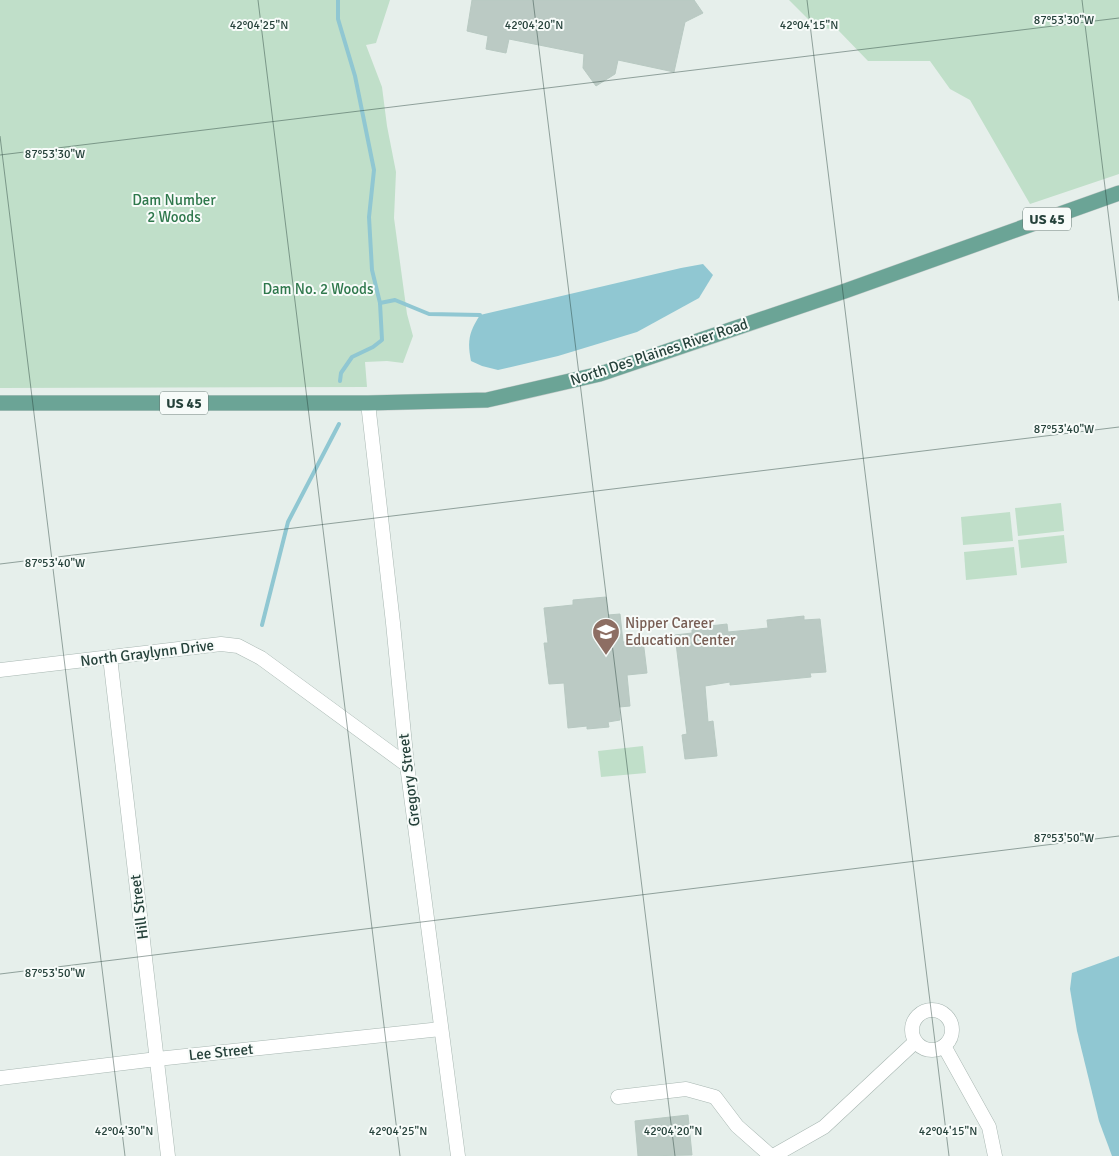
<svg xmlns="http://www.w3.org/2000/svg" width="1119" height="1156" font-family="Signika,sans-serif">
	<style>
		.green { fill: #c0dfc9 }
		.water { fill: #90c7d2 }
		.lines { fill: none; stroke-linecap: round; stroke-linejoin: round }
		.stream { stroke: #90c7d2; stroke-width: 4 }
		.building { fill: #bbcac4; stroke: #b8c9c2 }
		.minor-casing { stroke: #a8b7b2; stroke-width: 15 }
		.primary-casing { stroke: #c2cac8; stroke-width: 16 }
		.minor { stroke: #fff; stroke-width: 14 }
		.primary { stroke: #6ba496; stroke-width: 15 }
		.ticks { fill: none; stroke: #25413a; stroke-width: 1; stroke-opacity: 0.45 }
		.labels { text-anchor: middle; stroke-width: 4; stroke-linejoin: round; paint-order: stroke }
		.shield { fill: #f7fbf9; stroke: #647973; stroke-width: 1 }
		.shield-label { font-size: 14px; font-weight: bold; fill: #25413a }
		.park-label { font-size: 15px; fill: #2f784c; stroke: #f7fbf9 }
		.street-label { font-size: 15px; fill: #25413a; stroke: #f7fbf9 }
		.education-label { font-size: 15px; fill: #785e54; stroke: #f7fbf9; text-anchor: start }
		.ticks-label { font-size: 12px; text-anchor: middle; fill: #25413a; stroke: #f7fbf9; stroke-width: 4; stroke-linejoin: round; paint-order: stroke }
	</style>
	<rect width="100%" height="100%" fill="#e6efeb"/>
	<g class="green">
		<polygon points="0,0 390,0 376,43 366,45 382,87 387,126 396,172 394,218 407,314 413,336 403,363 387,361 365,362 367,387 0,388"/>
		<polygon points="789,0 1119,0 1119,174 1030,204 970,100 950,89 930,61 868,61 839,31 815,26"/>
		<polygon points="1061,503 1064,531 1018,536 1015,508"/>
		<polygon points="1010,512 1013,541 963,545 961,517"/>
		<polygon points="1064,535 1067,563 1021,568 1018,540"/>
		<polygon points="1014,547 1017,575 966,580 964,552"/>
		<polygon points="643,746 646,773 601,777 598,751"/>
	</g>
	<g class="water">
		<path d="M703 264 713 275 699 298 637 332 558 356 498 370 482 366 471 361C467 341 469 332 480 315L681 268Z"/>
		<polygon points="1119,956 1119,1156 1112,1156 1099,1121 1077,1031 1070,989 1072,973"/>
	</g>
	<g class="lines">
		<g class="stream">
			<polyline points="338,0 338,19 355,76 374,170 369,217 372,270 380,303 382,340 373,347 352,357 341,373 340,381"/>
			<polyline points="380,303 395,300 429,314 480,315"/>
			<polyline points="262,625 288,522 339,424"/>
		</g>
	</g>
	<g class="building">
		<polygon points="472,0 694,0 703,13 685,22 674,72 618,60 615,74 596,86 583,68 584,54 509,39 506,53 486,49 488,36 467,31"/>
		<polygon points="606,597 608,615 620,614 623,642 643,640 647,673 627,675 630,706 619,707 620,720 608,722 609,727 587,729 587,726 568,728 564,683 549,684 544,643 548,643 544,608 573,605 573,600"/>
		<polygon points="804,616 804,620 820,619 826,672 810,673 811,677 730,685 730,682 705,686 708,722 713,721 717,756 685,759 682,735 687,734 675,635 692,633 692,628 727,624 728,632 768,628 767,620"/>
		<polygon points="688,1115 692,1155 638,1156 635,1121"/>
	</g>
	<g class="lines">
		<defs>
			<g id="minor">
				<polyline points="368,403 393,623 407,765 458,1156"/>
				<polyline points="110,657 168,1156"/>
				<polyline points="0,670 221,644 238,646 261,658 407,765"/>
				<circle cx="932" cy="1030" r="20"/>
				<polyline points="944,1046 989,1127 995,1156"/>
				<polyline points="0,1078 157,1059 441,1029"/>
				<polyline points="618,1097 686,1089 715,1097 737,1126 771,1156"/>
				<polyline points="773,1156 824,1127 915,1042"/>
			</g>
			<polyline id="primary" points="0,403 368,403 487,400 600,374 845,291 1119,193"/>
		</defs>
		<use href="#minor" class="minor-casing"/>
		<use href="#primary" class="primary-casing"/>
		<use href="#minor" class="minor"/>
		<use href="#primary" class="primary"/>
	</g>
	<path class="ticks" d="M258 0 400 1156M533 0 675 1156M807 0 949 1156M1082 0 1119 301M0 136 125 1156M0 155 1119 18M0 564 1119 427M0 974 1119 836"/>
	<defs>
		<symbol id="school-pin" viewBox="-11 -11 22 30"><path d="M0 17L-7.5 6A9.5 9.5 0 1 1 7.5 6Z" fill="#8d6e63" stroke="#f7fbf9"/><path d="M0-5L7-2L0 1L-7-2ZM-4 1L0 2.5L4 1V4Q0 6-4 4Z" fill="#fff"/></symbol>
	</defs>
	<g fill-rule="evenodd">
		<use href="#school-pin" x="590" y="616" width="32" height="43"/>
	</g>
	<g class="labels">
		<g class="shield">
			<rect x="1023" y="207.5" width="48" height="23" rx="4"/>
			<rect x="160" y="391.5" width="48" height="23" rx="4"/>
		</g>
		<g class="shield-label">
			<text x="1047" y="224">US 45</text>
			<text x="184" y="408">US 45</text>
		</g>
		<g class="park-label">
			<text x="174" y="205">Dam Number<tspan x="174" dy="17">2 Woods</tspan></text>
			<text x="318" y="294">Dam No. 2 Woods</text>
		</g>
		<g class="street-label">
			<text transform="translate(659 352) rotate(-18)" y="5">North Des Plaines River Road</text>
			<text transform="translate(147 653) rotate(-7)" y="5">North Graylynn Drive</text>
			<text transform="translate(409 780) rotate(-97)" y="5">Gregory Street</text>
			<text transform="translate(139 907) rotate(-97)" y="5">Hill Street</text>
			<text transform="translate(221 1052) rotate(-6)" y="5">Lee Street</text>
		</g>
		<g class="education-label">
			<text x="625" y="628">Nipper Career<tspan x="625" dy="17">Education Center</tspan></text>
		</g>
	</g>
	<g class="ticks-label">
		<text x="1064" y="24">87°53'30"W</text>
		<text x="259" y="29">42°04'25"N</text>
		<text x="534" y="29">42°04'20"N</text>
		<text x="809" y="29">42°04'15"N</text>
		<text x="55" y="158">87°53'30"W</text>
		<text x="1064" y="433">87°53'40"W</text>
		<text x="55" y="567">87°53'40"W</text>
		<text x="1064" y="842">87°53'50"W</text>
		<text x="55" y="977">87°53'50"W</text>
		<text x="124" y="1135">42°04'30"N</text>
		<text x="398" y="1135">42°04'25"N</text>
		<text x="673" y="1135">42°04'20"N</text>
		<text x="948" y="1135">42°04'15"N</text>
	</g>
</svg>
